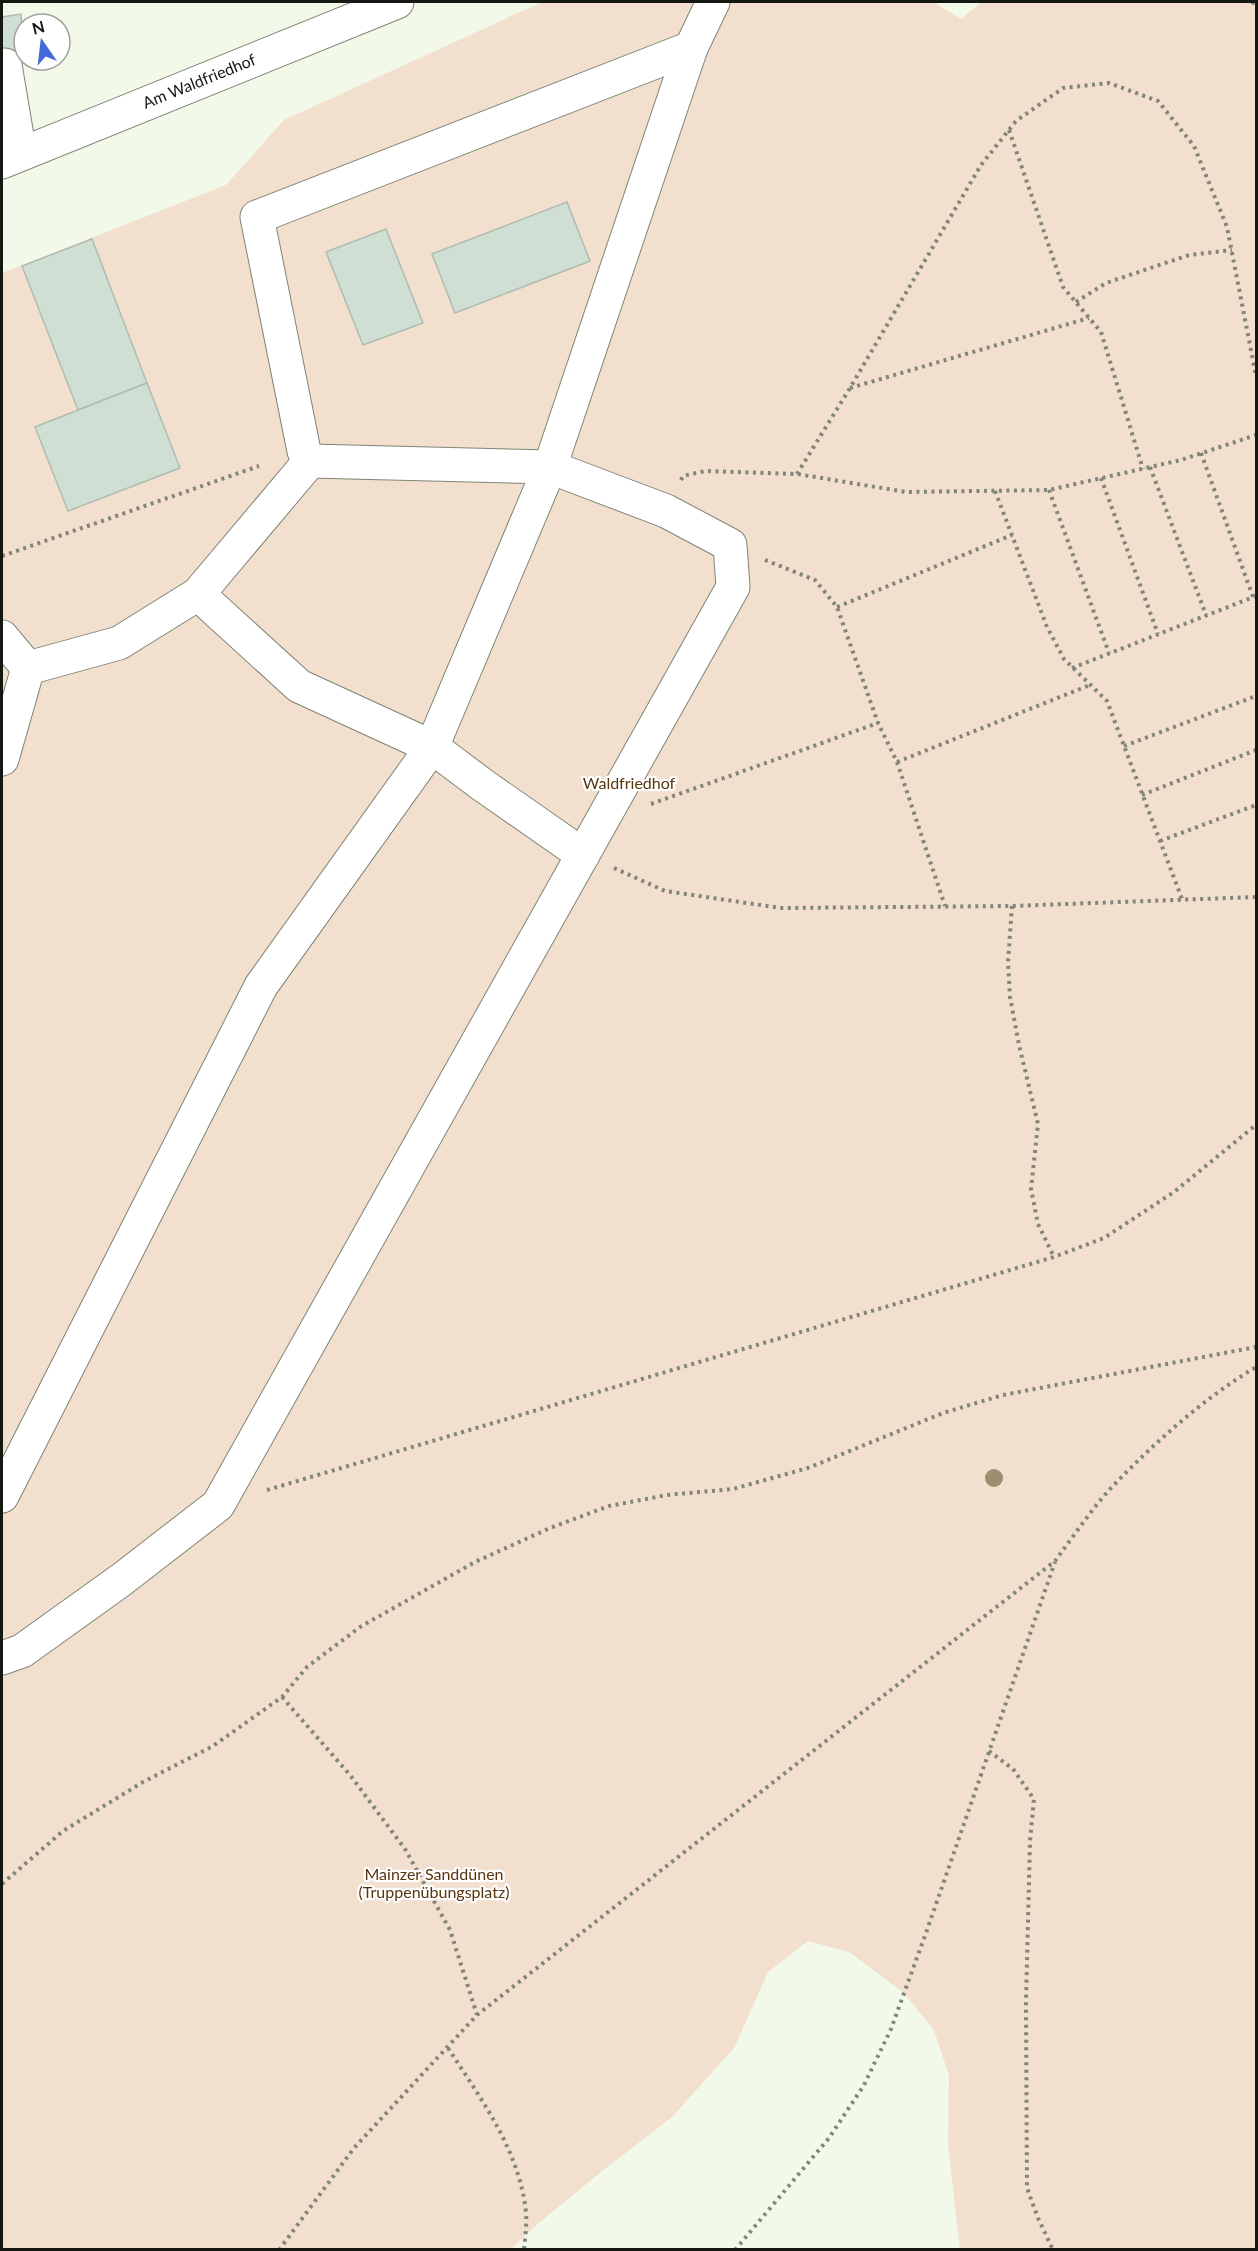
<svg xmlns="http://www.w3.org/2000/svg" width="1258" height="2251" font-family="Lato,sans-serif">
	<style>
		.green { fill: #f2dfce }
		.building { fill: #d0dfd3; stroke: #aebcb1; stroke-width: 1.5 }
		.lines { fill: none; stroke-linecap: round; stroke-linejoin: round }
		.minor-casing { stroke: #7f8475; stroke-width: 35 }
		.path { stroke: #81857a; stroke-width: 4; stroke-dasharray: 3 4.5; stroke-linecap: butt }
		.minor { stroke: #fff; stroke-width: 33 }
		.tree { fill: #9e8d6f }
		.labels { text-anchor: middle; stroke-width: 4.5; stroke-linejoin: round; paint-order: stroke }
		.street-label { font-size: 16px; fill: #151711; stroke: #fff }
		.park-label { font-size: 16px; fill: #58350c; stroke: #fff }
	</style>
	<rect width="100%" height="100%" fill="#f3f9e9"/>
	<polygon class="green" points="542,2 933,2 961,19 982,2 1256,2 1256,2249 960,2249 948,2145 949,2075 934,2030 904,1993 849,1952 808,1941 768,1972 734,2048 672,2117 601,2172 534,2227 511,2249 2,2250 2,273 226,185 284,120"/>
	<g class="building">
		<polygon points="21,14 24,54 2,58 2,17"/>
		<polygon points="567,202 590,261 455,313 432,254"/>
		<polygon points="386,229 423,323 363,345 326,252"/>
		<polygon points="92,239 147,383 78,410 22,266"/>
		<polygon points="147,383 180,468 68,511 35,427"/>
	</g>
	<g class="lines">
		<defs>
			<g id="minor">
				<polyline points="5,65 20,154"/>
				<polyline points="2,162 397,2"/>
				<polyline points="198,594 299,686 432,747 484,786 583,855"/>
				<polyline points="2,637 28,668"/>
				<polyline points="2,759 28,668 119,643 198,594 310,461 304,451 257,217 691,48 713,2"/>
				<polyline points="2,1496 261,986 432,747 550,467 691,48"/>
				<polyline points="2,1658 22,1651 121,1580 218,1505 733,587 730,545 666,511 550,467 310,461"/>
			</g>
		</defs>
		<use href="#minor" class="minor-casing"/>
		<g class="path">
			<polyline points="1252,2 1256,5"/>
			<polyline points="1009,130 1063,287 1101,332 1143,469"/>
			<polyline points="1076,302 1106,283 1189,255 1232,250"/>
			<polyline points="850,388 1089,318"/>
			<polyline points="1201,453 1253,597"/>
			<polyline points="1150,467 1206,615"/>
			<polyline points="797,474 850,388 981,165 1016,121 1063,88 1109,83 1158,101 1194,146 1227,227 1256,376"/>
			<polyline points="1101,478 1158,634"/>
			<polyline points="681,480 683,476 705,471 797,474 906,492 1049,490 1181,460 1256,435"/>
			<polyline points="1049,490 1109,653"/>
			<polyline points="995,491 1047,627 1064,659 1107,701 1182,899"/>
			<polyline points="2,556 259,466"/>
			<polyline points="765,560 815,580 837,607 878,723 897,762 945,906"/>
			<polyline points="837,607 1012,535"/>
			<polyline points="1072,668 1256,596"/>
			<polyline points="1124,746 1256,696"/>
			<polyline points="897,762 1090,685"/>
			<polyline points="1142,795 1256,750"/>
			<polyline points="651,804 878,723"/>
			<polyline points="1160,841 1256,805"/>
			<polyline points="614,868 665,891 781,908 1012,906 1256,897"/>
			<polyline points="1012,906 1008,962 1010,997 1019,1045 1038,1124 1031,1189 1038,1224 1054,1257"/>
			<polyline points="267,1490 1054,1257 1104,1238 1174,1192 1256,1125"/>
			<polyline points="282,1697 350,1775 405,1849 450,1930 477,2015"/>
			<polyline points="989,1751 1013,1769 1034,1799 1030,1841 1026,2002 1027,2188 1038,2218 1053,2250"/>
			<polyline points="2,1884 63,1831 143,1782 213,1746 282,1697 307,1667 360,1627 475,1562 550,1528 609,1506 667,1495 733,1489 808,1468 943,1413 1003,1395 1256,1347"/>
			<path d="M448 2048C481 2099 520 2151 526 2213 527 2225 525 2238 524 2250"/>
			<path d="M279 2250 354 2148 477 2015 1055 1561C1073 1537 1091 1510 1111 1488 1155 1442 1203 1399 1256 1367"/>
			<polyline points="735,2250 829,2138 864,2085 891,2029 926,1933 1055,1562"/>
		</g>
		<use href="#minor" class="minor"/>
	</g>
	<circle class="tree" cx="994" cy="1478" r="9"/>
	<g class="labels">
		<g class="street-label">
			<text transform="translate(199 81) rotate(-22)" y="6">Am Waldfriedhof</text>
		</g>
		<g class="park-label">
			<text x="629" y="789">Waldfriedhof</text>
			<text x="434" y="1880">Mainzer Sanddünen<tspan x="434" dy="18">(Truppenübungsplatz)</tspan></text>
		</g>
	</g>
	<rect width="1258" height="2251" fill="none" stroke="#151711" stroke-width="6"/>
	<g transform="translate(42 42) rotate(346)"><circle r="28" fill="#ffffff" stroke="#a1a2a0" stroke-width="1.5"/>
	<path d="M0-4.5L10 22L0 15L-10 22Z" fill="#4369db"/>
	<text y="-9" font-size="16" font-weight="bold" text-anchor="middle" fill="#151711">N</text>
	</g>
</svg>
